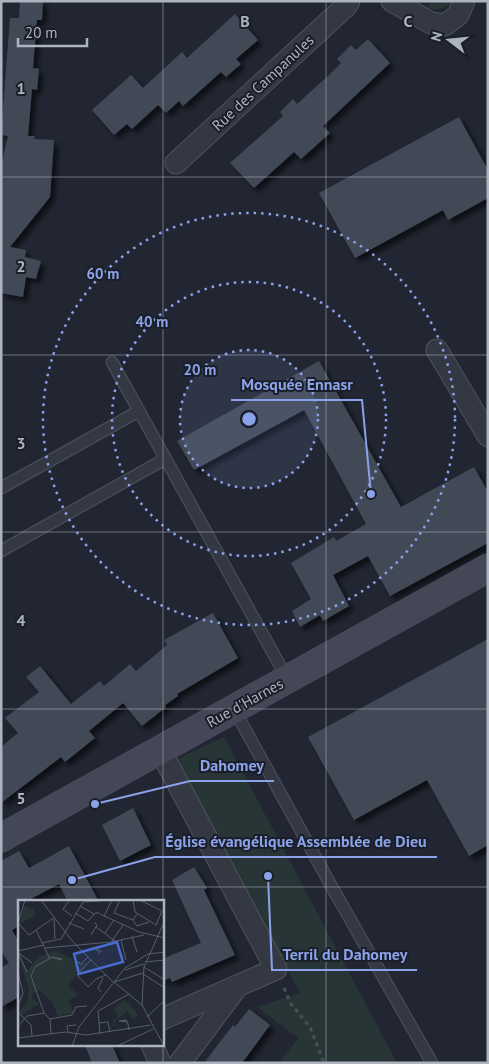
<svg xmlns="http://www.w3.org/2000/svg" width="489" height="1064" font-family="'PT Sans',sans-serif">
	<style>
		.green { fill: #273537 }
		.building { fill: #434957; filter: url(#shadow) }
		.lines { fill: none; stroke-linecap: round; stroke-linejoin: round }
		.lane-casing { stroke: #4f535e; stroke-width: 13 }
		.street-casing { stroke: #4f535e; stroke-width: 23 }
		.secondary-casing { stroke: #4f535e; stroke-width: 29 }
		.path { stroke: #445155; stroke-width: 3; stroke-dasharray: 4 4; stroke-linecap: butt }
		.lane { stroke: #343843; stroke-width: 11 }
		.street { stroke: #343843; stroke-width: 21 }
		.secondary { stroke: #434756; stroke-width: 28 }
		.grid { fill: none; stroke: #aeb3c0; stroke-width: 1; stroke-opacity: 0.55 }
		.ring { fill: none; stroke: #8ba2e9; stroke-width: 2.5; stroke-dasharray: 2.5 5 }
		.labels { text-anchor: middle; stroke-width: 4; stroke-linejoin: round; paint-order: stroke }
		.street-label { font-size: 15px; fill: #aeb3c0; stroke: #1a1e28 }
		.inset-road { fill: none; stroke: #595e6b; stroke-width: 1 }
		.view { fill: #486cd1; fill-opacity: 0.15; stroke: #486cd1; stroke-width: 2.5 }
		.inset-edge { fill: none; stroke: #aeb3c0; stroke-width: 2.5 }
		.grid-label { font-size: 16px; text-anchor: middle; font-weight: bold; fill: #aeb3c0; stroke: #1a1e28; stroke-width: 4; stroke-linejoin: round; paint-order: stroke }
		.centre { fill: #8ba2e9; stroke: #1a1e28; stroke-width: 2.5 }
		.ring-label { font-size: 15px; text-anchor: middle; font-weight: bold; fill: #8ba2e9; stroke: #1a1e28; stroke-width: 4; stroke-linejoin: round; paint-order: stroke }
		.leader { fill: none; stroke: #8ba2e9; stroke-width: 2 }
		.callout-dot { fill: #8ba2e9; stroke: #1a1e28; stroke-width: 2 }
		.callout-label { font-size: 16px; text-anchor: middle; font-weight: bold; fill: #8ba2e9; stroke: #1a1e28; stroke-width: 4; stroke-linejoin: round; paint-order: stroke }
	</style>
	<defs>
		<filter id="shadow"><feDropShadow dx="4.5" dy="4.5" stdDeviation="2.5" flood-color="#0009"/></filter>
	</defs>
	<rect width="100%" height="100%" fill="#212632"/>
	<g class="green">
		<path d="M431 1H452C445 9 438 11 428 8Z"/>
		<polygon points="224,737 397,1063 279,1063 298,1038 257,1007 300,993 177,759"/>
	</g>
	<g class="building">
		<polygon points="20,1 43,1 42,20 37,20 33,68 39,69 37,90 32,89 28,136 35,136 34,139 54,140 50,197 10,247 26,250 25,257 41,261 36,279 26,277 23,297 1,293 1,166 8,136 1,135 10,18 19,18"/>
		<polygon points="235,14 258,40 236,59 241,64 234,70 226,77 221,72 183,106 179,101 166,113 158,105 132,129 127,124 114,135 92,110 131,75 143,88 182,52 187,58"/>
		<polygon points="368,39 390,63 323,126 330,133 301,159 294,152 254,188 230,163 283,116 280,112 293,99 297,104 329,75 341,63 337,59 351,45 356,50"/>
		<polygon points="459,117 488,170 488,198 448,220 443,210 355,258 319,193"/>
		<polygon points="319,361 401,507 474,467 488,492 488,543 390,596 368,556 333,575 349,606 323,621 320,615 300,627 292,611 311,599 291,563 334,537 336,541 366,524 304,410 194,470 177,441"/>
		<polygon points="213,613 238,658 177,694 178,696 165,705 166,707 142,726 123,703 89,731 95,738 65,762 61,757 1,803 1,747 18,733 5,718 39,692 26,677 40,666 71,704 100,681 104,686 130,664 136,671 167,645 164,640"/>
		<polygon points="488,639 488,845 469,856 427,780 354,820 308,737"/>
		<polygon points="133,808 151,845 120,861 102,825"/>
		<polygon points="69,846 99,902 68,902 59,884 25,902 19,902 19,926 12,930 19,942 19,997 1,1007 1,968 9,963 1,951 1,861 19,851 29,868"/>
		<polygon points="194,867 207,888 204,890 235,955 172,982 170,978 162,981 162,959 201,943 172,880"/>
		<polygon points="249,1009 270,1025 242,1063 204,1063 233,1025 235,1027"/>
		<polygon points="85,1045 112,1045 120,1063 92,1063"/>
	</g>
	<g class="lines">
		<defs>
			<g id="lane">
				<polyline points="112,362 288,680"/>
				<polyline points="1,488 139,411"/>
				<polyline points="1,551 165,459"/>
				<polyline points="234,709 333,889 432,1063"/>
			</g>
			<g id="street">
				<polyline points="392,1 431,23 445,25 458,15 464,1"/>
				<polyline points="176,163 346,6 349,1"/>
				<polyline points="437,350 488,436"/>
				<polyline points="160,750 276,969 162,1019"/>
				<polyline points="152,1045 160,1063"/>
				<polyline points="180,1063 236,988"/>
			</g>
			<polyline id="secondary" points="1,838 488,568"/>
		</defs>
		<use href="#lane" class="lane-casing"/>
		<use href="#street" class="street-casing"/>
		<use href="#secondary" class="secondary-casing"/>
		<polyline class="path" points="284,988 291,1004 310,1027 324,1063"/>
		<use href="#lane" class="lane"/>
		<use href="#street" class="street"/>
		<use href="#secondary" class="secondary"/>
	</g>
	<path class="grid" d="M163 1V1063M326 1V1063M1 177H488M1 355H488M1 532H488M1 709H488M1 887H488"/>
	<circle cx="249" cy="419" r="69" fill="#8ba2e9" fill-opacity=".12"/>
	<g class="ring">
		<circle cx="249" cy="419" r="69"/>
		<circle cx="249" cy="419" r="137"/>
		<circle cx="249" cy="419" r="206"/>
	</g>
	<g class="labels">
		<g class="street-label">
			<text transform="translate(263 83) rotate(-43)" y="5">Rue des Campanules</text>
			<text transform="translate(245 703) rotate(-29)" y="5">Rue d'Harnes</text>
		</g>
	</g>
	<g transform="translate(18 900)">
		<rect width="146" height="146" fill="#212632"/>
		<path d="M6 6 16 9 18 15 2 24ZM38 51 55 59V64L60 66 72 60 50 85 60 95 51 100 56 113 40 116 34 102 22 90 15 93 14 98 21 104 3 115 1 112 9 102 11 90 0 54 9 71 20 57ZM106 100 110 104 113 102 112 107 116 108 120 116 115 119 109 111 97 121 98 126H93V131L92 126 96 125 95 120 100 118 96 108Z" fill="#273537"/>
		<path class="inset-road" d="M23 0 55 42 95 82M52 0 45 9 54 16M102 0 96 13 115 20M115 0 117 12 138 25 144 11 122 0M62 6 76 14M57 13 70 21 77 13H81M82 14 121 32 147 38M119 14 115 20 119 26 131 22M86 16 94 0M36 19 37 39M0 23 11 35 37 17M0 23 7 0M51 23 66 29M78 27 97 41M18 30 32 59M87 33 96 20M73 35 79 25 76 22M114 36 119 52M103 40 108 60M94 41 105 25M24 43 43 39 65 2 92 0M27 48 93 42 126 35M0 51 26 45M0 52 9 72M1 53 14 63M82 54 76 47 84 52M73 60 59 75 70 87 78 79 88 75M127 62 147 60M62 63 57 61 63 64 70 57M126 67 147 80M107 70 126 64M0 73 5 93 0 106M125 74 147 88M96 82 124 105 146 146M96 82 125 73M83 92 80 88 85 78M124 105 126 67 147 20M0 112 13 125 14 136M129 117 147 100M32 119 26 113 13 76 17 67 34 57 44 59 43 60 34 57M109 122 101 121 108 120 110 124 111 130M81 123 90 122 92 132M0 126 9 116 26 113M50 132 49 126 58 125M33 133 32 119 54 115 58 107 69 106M82 134 80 111 111 94M0 138 47 132 68 135 133 125M54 146 61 127 107 68 130 54 147 52M99 146 135 129"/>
		<path class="view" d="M99 42 105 62 61 74 56 54Z"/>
		<rect width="146" height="146" class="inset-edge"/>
	</g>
	<g class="grid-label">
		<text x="245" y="27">B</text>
		<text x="408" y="27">C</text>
		<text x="21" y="94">1</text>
		<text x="21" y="272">2</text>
		<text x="21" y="449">3</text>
		<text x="21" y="626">4</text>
		<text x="21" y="804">5</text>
	</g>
	<circle cx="249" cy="419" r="8" class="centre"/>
	<g class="ring-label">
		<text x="103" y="279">60 m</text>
		<text x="152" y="327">40 m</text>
		<text x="200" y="375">20 m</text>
	</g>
	<path class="leader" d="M371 494L362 400H231M95 804L190 781H274M72 880L155 857H437M268 876L272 970H417"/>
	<g class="callout-dot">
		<circle cx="371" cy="494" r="5"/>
		<circle cx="95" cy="804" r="5"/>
		<circle cx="72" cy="880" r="5"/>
		<circle cx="268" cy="876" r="5"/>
	</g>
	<g class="callout-label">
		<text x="297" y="390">Mosquée Ennasr</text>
		<text x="232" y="771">Dahomey</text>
		<text x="296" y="847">Église évangélique Assemblée de Dieu</text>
		<text x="345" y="960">Terril du Dahomey</text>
	</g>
	<rect width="489" height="1064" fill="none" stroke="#aeb3c0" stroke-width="5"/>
	<g transform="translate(449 40) rotate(286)" stroke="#1a1e28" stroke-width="4" paint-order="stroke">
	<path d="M0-4L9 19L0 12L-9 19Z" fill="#aeb3c0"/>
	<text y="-8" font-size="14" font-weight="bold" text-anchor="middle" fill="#aeb3c0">N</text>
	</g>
	<path d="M18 38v8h69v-8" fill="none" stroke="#aeb3c0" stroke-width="2.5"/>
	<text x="25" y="38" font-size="15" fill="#aeb3c0" stroke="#1a1e28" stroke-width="4" paint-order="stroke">20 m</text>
</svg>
